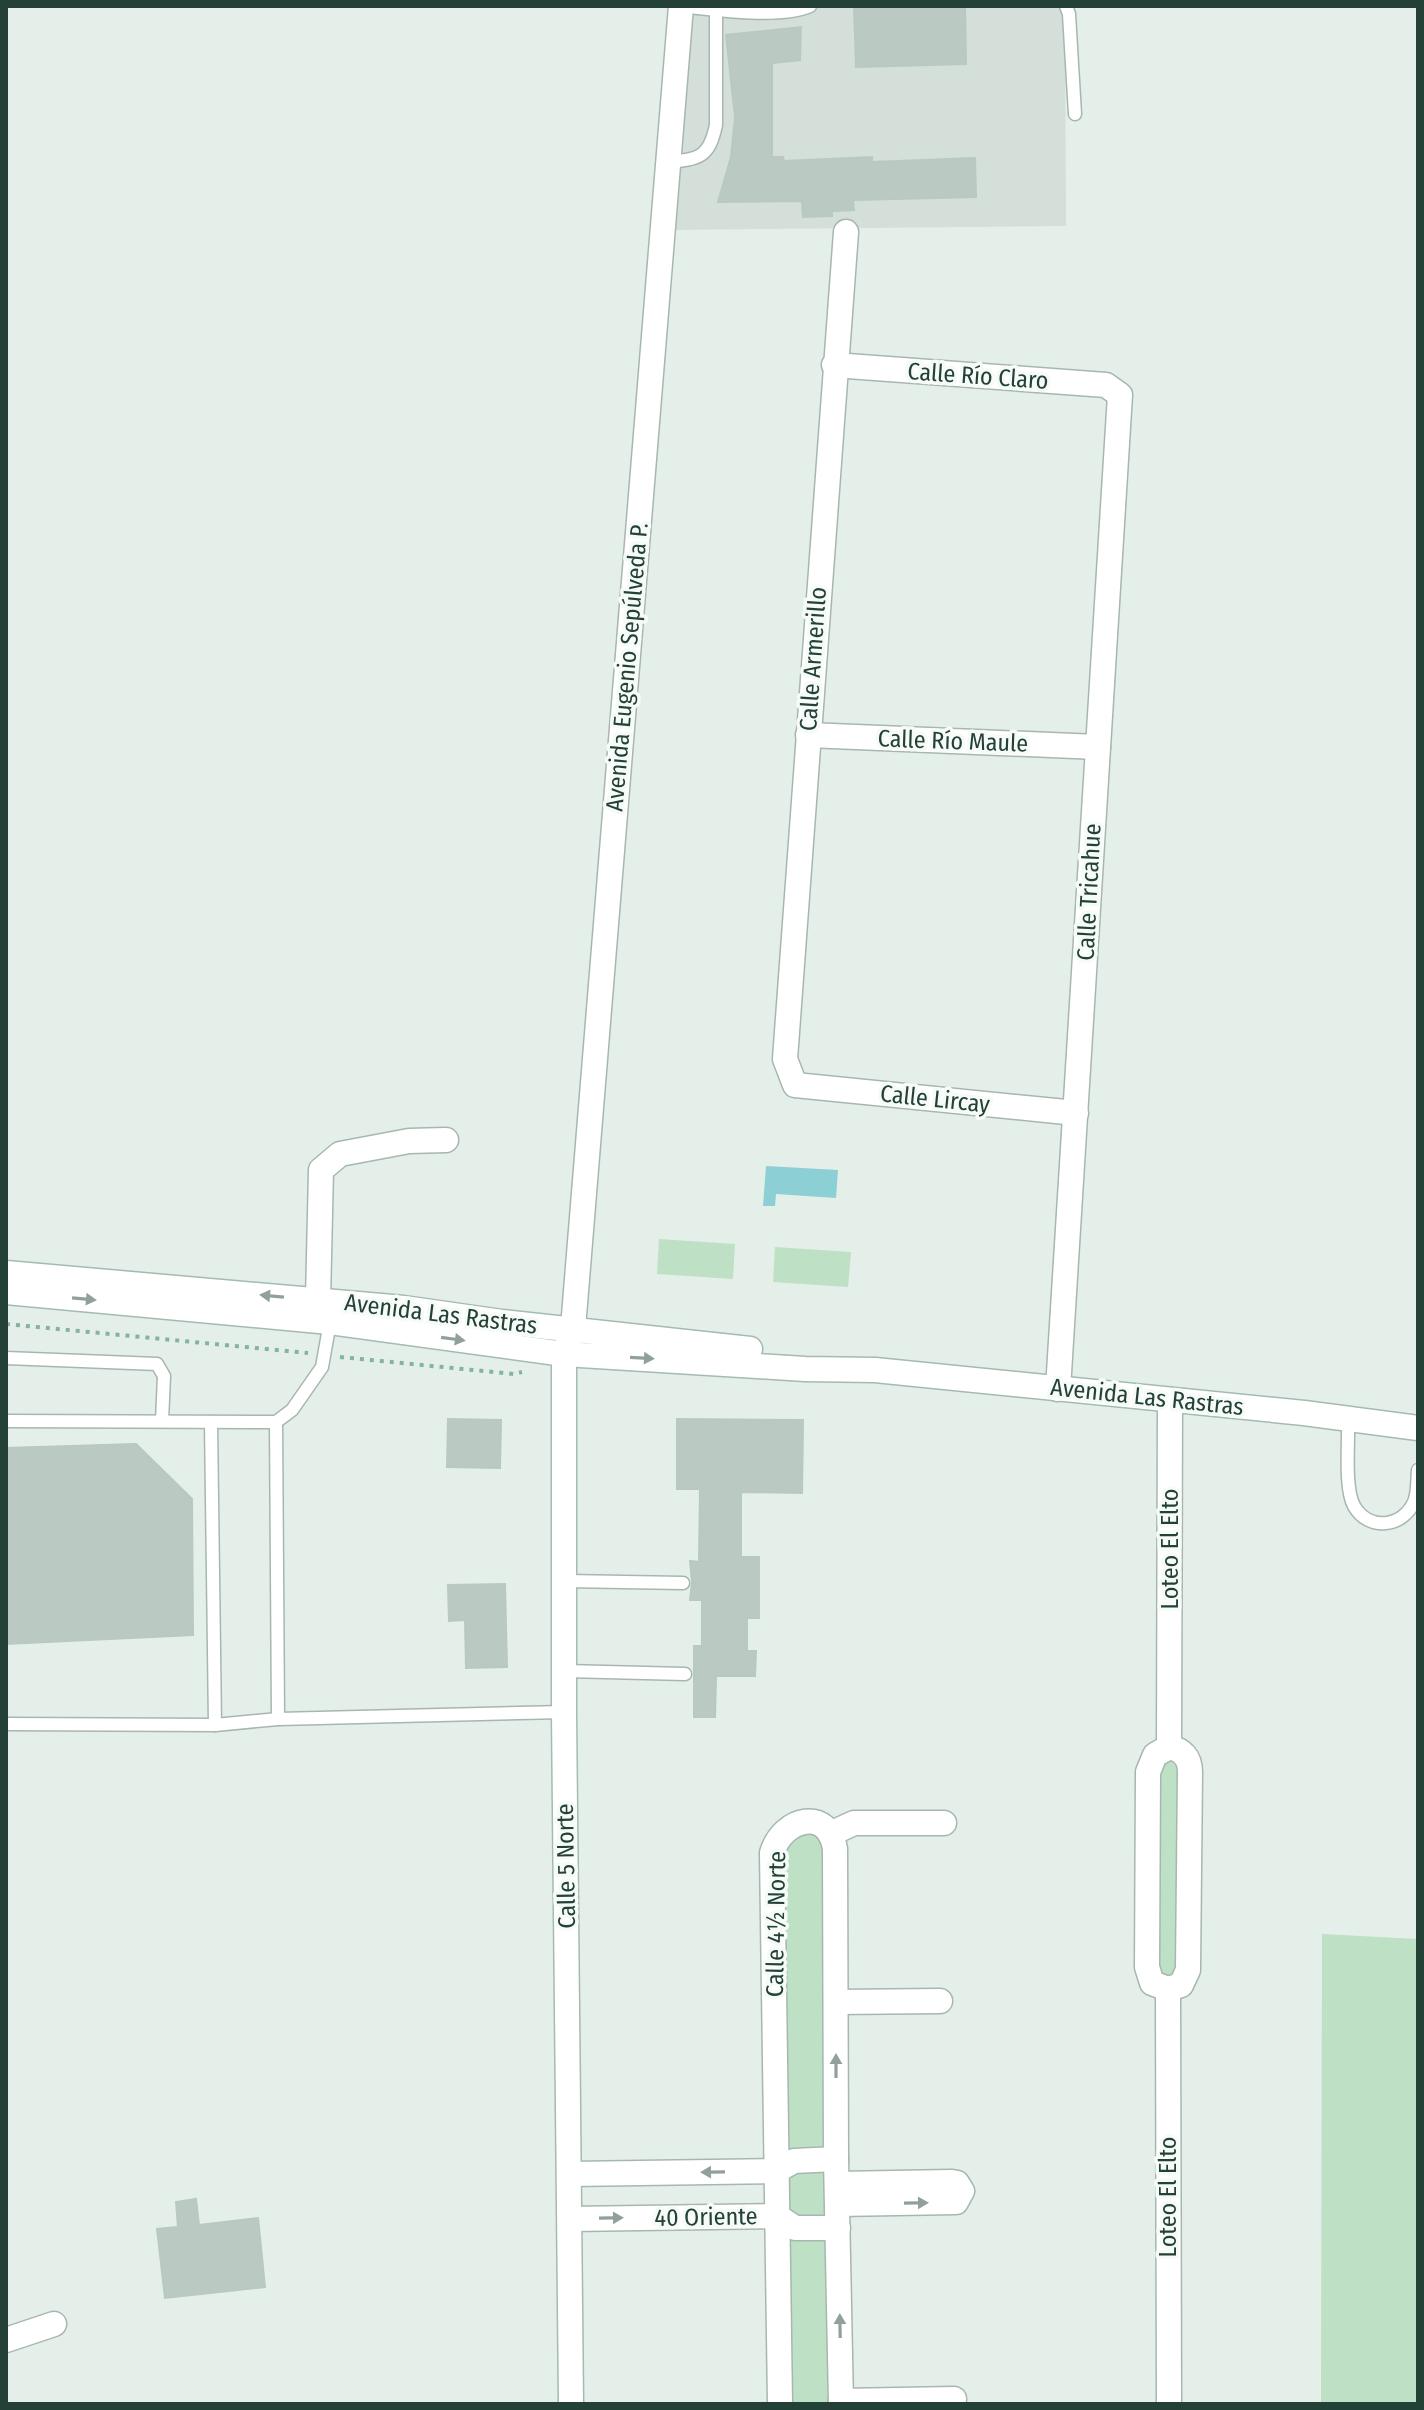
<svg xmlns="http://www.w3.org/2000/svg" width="1424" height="2410" font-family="'Fira Sans Condensed',sans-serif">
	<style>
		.built { fill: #d3dfd8 }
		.green { fill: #bee0c4 }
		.water { fill: #8cd0d5 }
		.building { fill: #bacac2; stroke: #b7c9c0; stroke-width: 2 }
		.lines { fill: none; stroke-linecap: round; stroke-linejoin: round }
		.lane-casing { stroke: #a7b7b0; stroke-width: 15 }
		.street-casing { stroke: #a7b7b0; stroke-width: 27 }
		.secondary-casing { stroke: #a3bbb0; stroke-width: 27 }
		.path { stroke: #84b3a0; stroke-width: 4; stroke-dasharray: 4 6; stroke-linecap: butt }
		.lane { stroke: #fff; stroke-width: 12 }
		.street { stroke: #fff; stroke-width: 24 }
		.secondary { stroke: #fff; stroke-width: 24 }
		.oneway { fill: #91a09b }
		.labels { text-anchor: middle; stroke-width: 7; stroke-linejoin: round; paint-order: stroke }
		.street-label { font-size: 24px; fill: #234137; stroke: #f6fbf8 }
	</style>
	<rect width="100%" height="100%" fill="#e5efe9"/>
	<polygon class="built" points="688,6 1065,6 1066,226 669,230"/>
	<g class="green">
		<polygon points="659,1239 735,1244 733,1279 657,1274"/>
		<polygon points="775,1247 851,1252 848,1287 773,1282"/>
		<polygon points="1170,1761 1178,1767 1177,1968 1174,1975 1166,1977 1159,1972 1160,1767"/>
		<polygon points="813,1833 825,1841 831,2404 786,2404 781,1865 790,1836"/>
		<polygon points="1322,1934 1418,1939 1418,2404 1321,2404"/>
	</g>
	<polygon class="water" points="766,1166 838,1170 836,1198 776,1194 775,1206 763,1206"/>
	<g class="building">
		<polygon points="854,6 965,6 966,64 856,67"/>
		<polygon points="801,27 800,60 772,63 772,157 783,157 784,161 872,157 872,162 975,158 976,197 853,200 854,210 832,211 832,216 803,217 802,201 718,202 731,157 735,117 726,35"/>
		<polygon points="448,1419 501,1420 500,1468 447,1467"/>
		<polygon points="677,1419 803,1420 802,1493 741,1492 741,1557 759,1557 759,1618 747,1618 747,1651 756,1651 755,1676 716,1676 715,1717 694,1717 694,1646 702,1646 702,1600 690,1600 692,1582 690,1561 699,1562 700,1489 677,1489"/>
		<polygon points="136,1444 192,1499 193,1635 6,1644 6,1448"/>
		<polygon points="505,1584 507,1667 466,1668 465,1620 449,1621 448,1585"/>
		<polygon points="196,2199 199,2225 258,2218 265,2287 165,2298 157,2229 178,2227 176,2202"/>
	</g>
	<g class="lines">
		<defs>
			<g id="lane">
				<path d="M681 6C714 10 781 19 810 6"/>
				<polyline points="1066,6 1069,14 1075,114"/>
				<path d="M668 162C699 159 709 158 716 125V10"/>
				<polyline points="6,1358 157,1364 164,1376 162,1421"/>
				<path d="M1348 1419C1349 1441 1344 1488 1354 1506 1369 1532 1403 1527 1414 1502 1418 1493 1417 1480 1418 1470"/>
				<polyline points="6,1421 276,1422 292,1410 322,1367 330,1322"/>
				<polyline points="211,1422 215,1725"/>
				<polyline points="276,1422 278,1719"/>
				<polyline points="566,1581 683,1583"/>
				<polyline points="565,1671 685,1674"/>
				<polyline points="6,1724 215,1725 278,1719 564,1712"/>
			</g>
			<g id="street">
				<polyline points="846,232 785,1059 795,1085 1076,1113"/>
				<polyline points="834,365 1106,385 1120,395 1058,1389"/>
				<polyline points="808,735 1098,747"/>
				<polyline points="318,1300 321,1170 340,1154 409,1141 446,1140"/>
				<polyline points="573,1328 681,6"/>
				<path d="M1169 1747C1183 1750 1190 1758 1190 1772L1188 1970 1181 1985 1168 1989 1152 1983 1147 1967 1148 1772 1155 1755Z"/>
				<polyline points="1169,1747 1170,1400"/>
				<polyline points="830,1834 854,1823 944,1823"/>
				<polyline points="1168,1989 1169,2404"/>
				<polyline points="836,2002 940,2001"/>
				<polyline points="570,2174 776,2171 794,2161 836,2159"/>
				<polyline points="837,2184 952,2182 957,2183 962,2191 956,2202 838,2204"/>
				<polyline points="570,2219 777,2216 795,2228 838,2228"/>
				<polyline points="6,2340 54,2324"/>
				<polyline points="841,2401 954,2399"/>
				<path d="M780 2404 772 1853C783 1817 829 1807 835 1849L836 2159 841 2404"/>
			</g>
			<g id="secondary">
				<polyline points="6,1273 404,1308 502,1322 750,1349"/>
				<polyline points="6,1292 330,1322 564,1354 805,1369 875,1370 1304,1413 1418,1428"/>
				<polyline points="571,2404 564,1712 564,1354 573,1328"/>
			</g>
		</defs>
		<use href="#lane" class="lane-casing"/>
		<use href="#street" class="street-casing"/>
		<use href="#secondary" class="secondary-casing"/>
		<g class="path">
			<polyline points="6,1324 308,1353"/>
			<polyline points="340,1357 514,1374 522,1372"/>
		</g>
		<use href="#lane" class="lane"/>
		<use href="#street" class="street"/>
		<use href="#secondary" class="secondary"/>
	</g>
	<defs><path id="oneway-solid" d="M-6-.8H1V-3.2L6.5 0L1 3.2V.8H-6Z" transform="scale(2)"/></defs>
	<g class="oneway">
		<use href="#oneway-solid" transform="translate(272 1296) rotate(-175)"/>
		<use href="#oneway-solid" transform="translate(84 1299) rotate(5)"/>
		<use href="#oneway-solid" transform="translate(453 1339) rotate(8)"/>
		<use href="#oneway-solid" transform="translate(642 1358) rotate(3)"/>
		<use href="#oneway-solid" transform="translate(836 2066) rotate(-90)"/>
		<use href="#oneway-solid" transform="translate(713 2172) rotate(179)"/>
		<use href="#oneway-solid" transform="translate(916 2203) rotate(-1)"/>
		<use href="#oneway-solid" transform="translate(611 2218) rotate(-1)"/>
		<use href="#oneway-solid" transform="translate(840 2326) rotate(-91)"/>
	</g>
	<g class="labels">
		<g class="street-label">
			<text transform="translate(978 376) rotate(4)" y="8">Calle Río Claro</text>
			<text transform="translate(813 659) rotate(-86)" y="8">Calle Armerillo</text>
			<text transform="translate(627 667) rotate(-85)" y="8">Avenida Eugenio Sepúlveda P.</text>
			<text transform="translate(953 741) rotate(2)" y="8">Calle Río Maule</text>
			<text transform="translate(1089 892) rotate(-87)" y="8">Calle Tricahue</text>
			<text transform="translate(935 1099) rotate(6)" y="8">Calle Lircay</text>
			<text transform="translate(441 1314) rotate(7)" y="8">Avenida Las Rastras</text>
			<text transform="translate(1147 1397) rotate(6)" y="8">Avenida Las Rastras</text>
			<text transform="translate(1170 1549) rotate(-90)" y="8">Loteo El Elto</text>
			<text transform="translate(566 1866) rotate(-91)" y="8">Calle 5 Norte</text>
			<text transform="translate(776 1924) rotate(-89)" y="8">Calle 4½ Norte</text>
			<text transform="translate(1168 2197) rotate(-90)" y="8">Loteo El Elto</text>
			<text transform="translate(706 2217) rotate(-1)" y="8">40 Oriente</text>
		</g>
	</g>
	<rect width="1424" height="2410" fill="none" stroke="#234137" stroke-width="16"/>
</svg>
